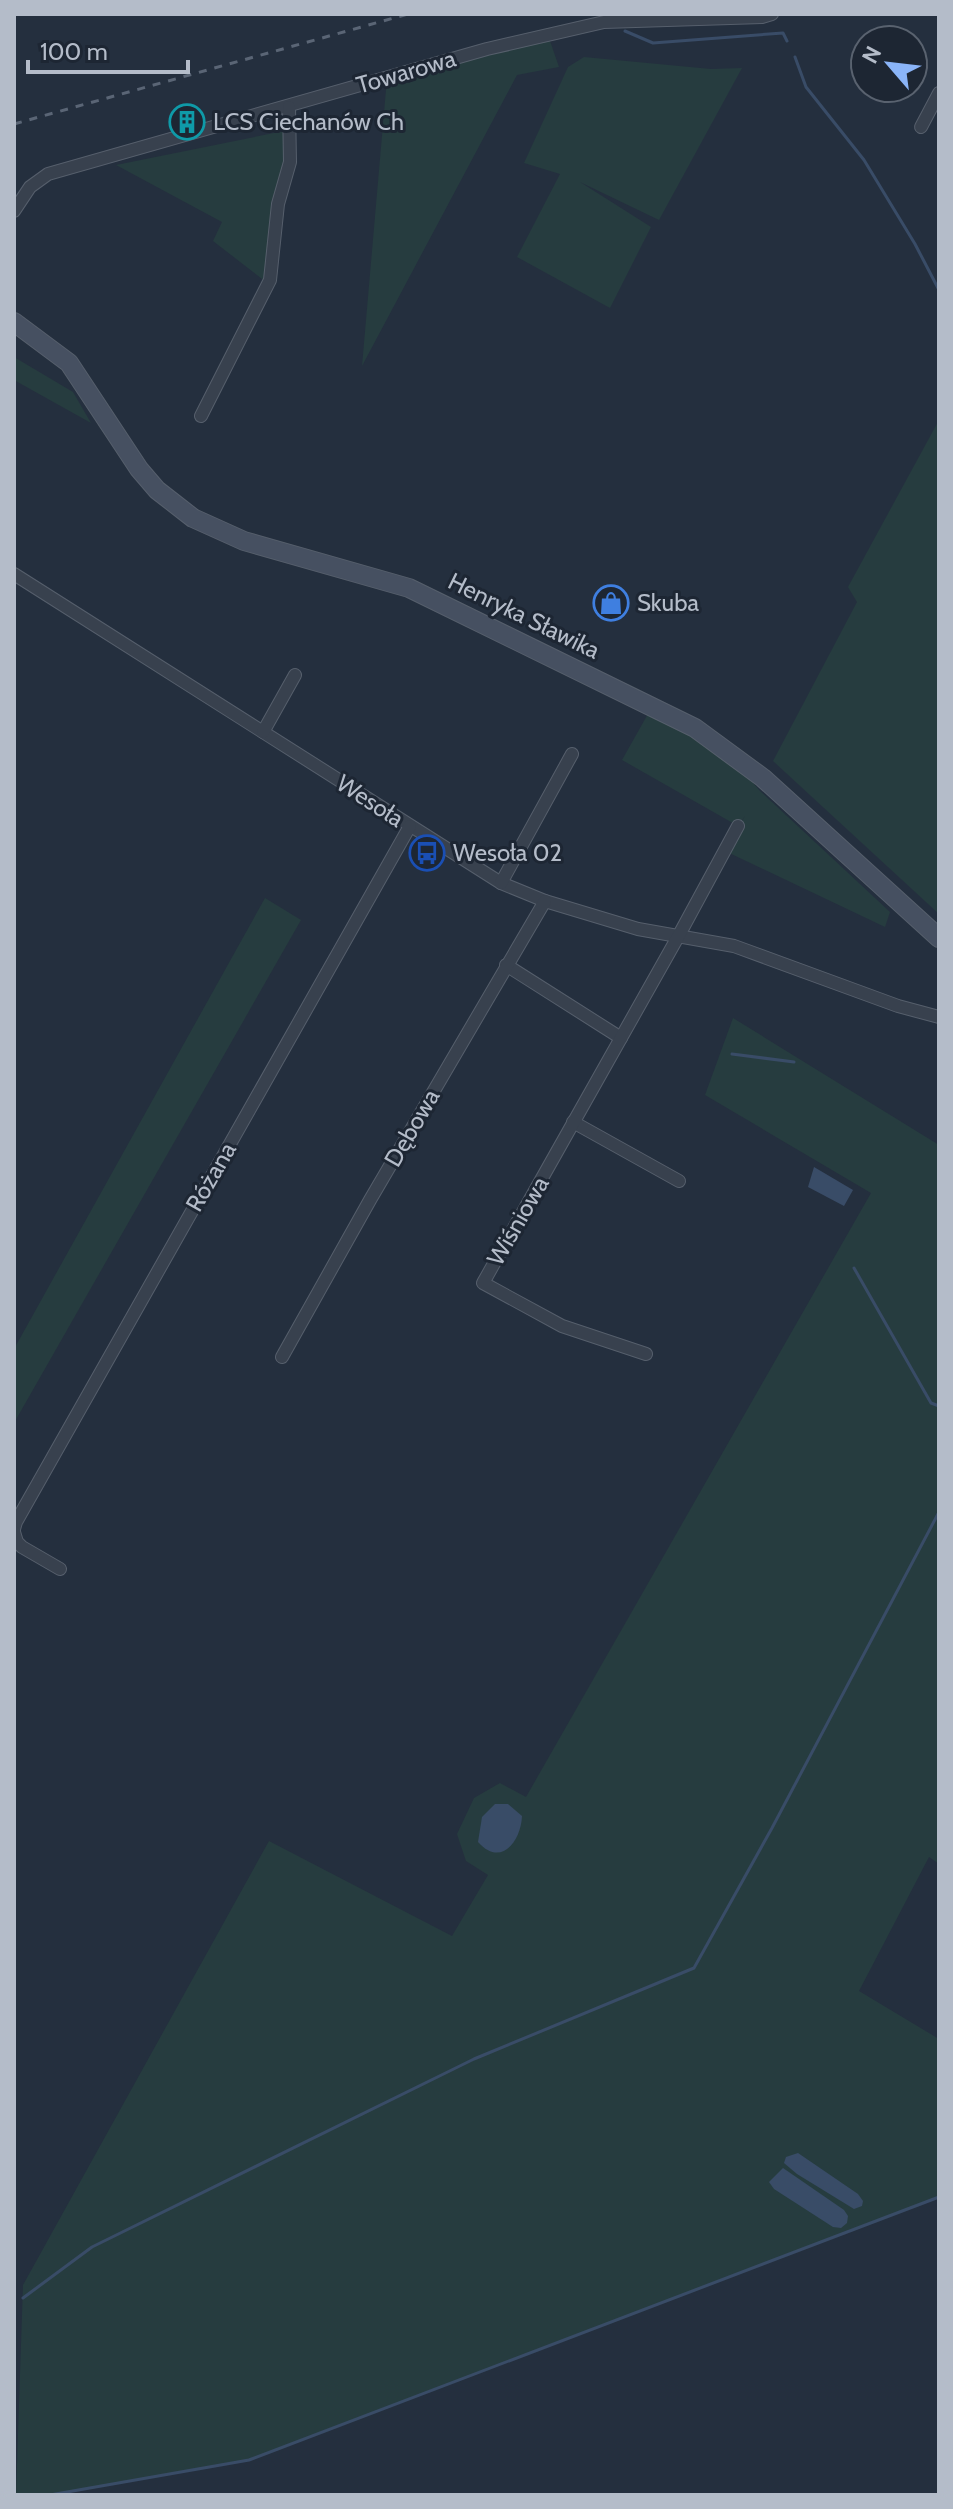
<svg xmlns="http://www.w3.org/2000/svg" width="953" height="2509" font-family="Cabin,sans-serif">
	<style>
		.green { fill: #263c3f }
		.water { fill: #394c67 }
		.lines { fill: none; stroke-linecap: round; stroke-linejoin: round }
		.stream { stroke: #394c67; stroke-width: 3 }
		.street-casing { stroke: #565f6c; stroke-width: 14 }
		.secondary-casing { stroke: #565f6c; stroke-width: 20 }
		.street { stroke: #38414e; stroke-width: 12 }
		.secondary { stroke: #465061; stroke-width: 18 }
		.rail { stroke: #5a6575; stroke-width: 3; stroke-dasharray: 8 8; stroke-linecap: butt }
		.labels { text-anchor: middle; stroke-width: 6; stroke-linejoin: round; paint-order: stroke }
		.street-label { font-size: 24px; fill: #b4bcc9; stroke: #1d2633 }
		.poi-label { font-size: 24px; fill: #b4bcc9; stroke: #1d2633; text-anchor: start }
	</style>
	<rect width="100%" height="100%" fill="#242f3e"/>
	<g class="green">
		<polygon points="548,35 559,67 517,75 362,366 387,78"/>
		<polygon points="584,57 711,69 742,68 659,220 580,182 651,227 610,308 517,257 560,174 524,163 568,67"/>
		<polygon points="289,130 266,282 213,241 222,222 116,165"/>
		<polygon points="14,357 73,392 91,423 14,380"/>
		<polygon points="939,420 939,914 773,761 857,602 848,587"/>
		<polygon points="653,705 721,745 760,791 890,912 885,927 725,851 745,816 738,826 622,760"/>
		<polygon points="265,898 301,920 14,1423 14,1349"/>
		<polygon points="733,1018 939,1145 939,1864 929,1857 859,1991 939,2039 939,2197 249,2460 50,2495 16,2495 23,2285 269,1841 452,1936 488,1875 466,1861 457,1834 474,1798 500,1783 526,1797 871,1193 705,1095"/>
	</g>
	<g class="water">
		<polygon points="814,1167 853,1190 844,1206 808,1187"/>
		<path d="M495 1804H508L522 1816C521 1841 501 1868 478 1842L482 1817Z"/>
		<polygon points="798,2153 858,2194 863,2201 862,2206 854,2209 797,2174 784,2163 786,2157"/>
		<polygon points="783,2168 844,2210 848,2216 847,2223 841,2228 833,2227 774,2189 769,2182"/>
	</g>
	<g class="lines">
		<g class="stream">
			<polyline points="625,31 653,43 783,33 787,41"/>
			<polyline points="795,57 806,87 864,160 915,244 939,290"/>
			<polyline points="732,1054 794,1062"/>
			<polyline points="854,1268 931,1403 939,1406"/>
			<polyline points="23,2298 92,2247 474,2059 694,1968 772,1828 939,1512"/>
			<polyline points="50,2495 249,2460 939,2197"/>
		</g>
		<defs>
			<g id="street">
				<polyline points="921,127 939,93"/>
				<polyline points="14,211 30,187 48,174 487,49 604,22 762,17 772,14"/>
				<polyline points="201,416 270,280 278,204 290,162 289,107"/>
				<polyline points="14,574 501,883 545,901 638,929 734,946 898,1006 939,1017"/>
				<polyline points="263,732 295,675"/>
				<polyline points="501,883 572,754"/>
				<polyline points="506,965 621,1038"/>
				<polyline points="573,1122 679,1181"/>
				<polyline points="646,1354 562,1326 483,1283 679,935 738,826"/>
				<polyline points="282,1357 370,1200 545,901"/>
				<polyline points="14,1529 16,1522 410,826"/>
				<polyline points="14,1532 17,1542 22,1547 60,1569"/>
			</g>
			<polyline id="secondary" points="14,322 69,363 139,469 157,490 193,518 244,541 409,588 695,728 763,778 939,938"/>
		</defs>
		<use href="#street" class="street-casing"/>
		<use href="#secondary" class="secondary-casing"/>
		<use href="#street" class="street"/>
		<use href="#secondary" class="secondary"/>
		<polyline class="rail" points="14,124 408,14"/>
	</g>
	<defs>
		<symbol id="building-ring" viewBox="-11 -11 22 22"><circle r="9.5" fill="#1d2633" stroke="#0f9aa8" stroke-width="1.5"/><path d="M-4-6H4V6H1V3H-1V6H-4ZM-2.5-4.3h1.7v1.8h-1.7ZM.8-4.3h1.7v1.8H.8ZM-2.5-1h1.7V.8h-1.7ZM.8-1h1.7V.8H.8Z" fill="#0f9aa8"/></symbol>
		<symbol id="shop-ring" viewBox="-11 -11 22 22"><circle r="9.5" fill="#1d2633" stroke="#3f7fe0" stroke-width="1.5"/><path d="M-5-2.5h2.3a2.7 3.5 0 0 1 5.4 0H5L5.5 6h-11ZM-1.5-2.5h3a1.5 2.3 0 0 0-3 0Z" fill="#3f7fe0"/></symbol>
		<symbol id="bus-ring" viewBox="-11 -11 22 22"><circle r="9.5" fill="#1d2633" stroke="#1a4fb4" stroke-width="1.5"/><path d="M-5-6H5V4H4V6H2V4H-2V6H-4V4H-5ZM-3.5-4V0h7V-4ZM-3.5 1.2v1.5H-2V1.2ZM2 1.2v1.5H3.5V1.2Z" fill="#1a4fb4"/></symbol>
	</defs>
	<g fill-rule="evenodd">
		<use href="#building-ring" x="167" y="102" width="40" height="40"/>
		<use href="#shop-ring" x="591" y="583" width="40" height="40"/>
		<use href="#bus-ring" x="407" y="833" width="40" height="40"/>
	</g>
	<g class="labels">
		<g class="street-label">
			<text transform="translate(406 72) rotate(-16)" y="8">Towarowa</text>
			<text transform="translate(524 616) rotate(26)" y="8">Henryka Sławika</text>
			<text transform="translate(370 801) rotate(33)" y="8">Wesoła</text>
			<text transform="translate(412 1128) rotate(-60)" y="8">Dębowa</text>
			<text transform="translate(211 1177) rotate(-60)" y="8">Różana</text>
			<text transform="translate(518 1221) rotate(-60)" y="8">Wiśniowa</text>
		</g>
		<g class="poi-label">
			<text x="213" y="130">LCS Ciechanów Ch</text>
			<text x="637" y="611">Skuba</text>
			<text x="453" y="861">Wesoła 02</text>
		</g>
	</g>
	<rect width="953" height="2509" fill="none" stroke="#b4bcc9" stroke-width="32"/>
	<g transform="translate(889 64) rotate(298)"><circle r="38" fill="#1d2633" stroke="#59626f" stroke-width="2"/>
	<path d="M0-6L14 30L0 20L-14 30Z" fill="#8ab4f8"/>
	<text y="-12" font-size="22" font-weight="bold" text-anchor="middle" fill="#b4bcc9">N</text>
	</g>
	<path d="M28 60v12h160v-12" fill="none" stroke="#b4bcc9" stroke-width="4"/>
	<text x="40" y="60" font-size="24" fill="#b4bcc9" stroke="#1d2633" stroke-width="6" paint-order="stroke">100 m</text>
</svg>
